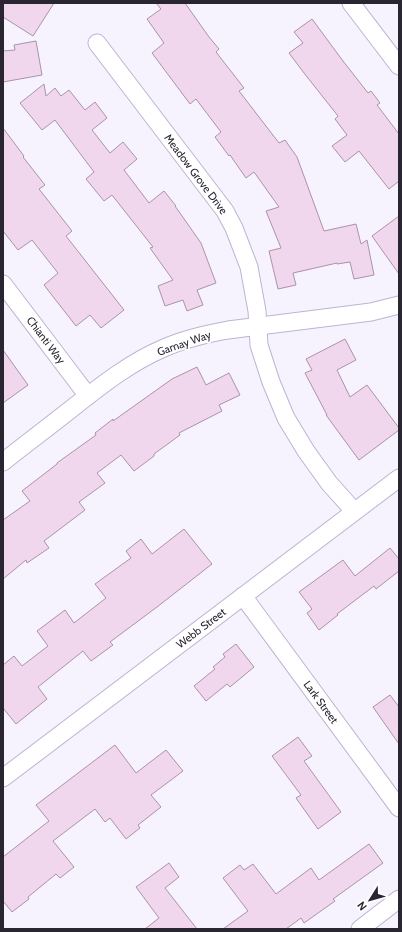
<svg xmlns="http://www.w3.org/2000/svg" width="402" height="932" font-family="Cabin,sans-serif">
	<style>
		.building { fill: #f1d7ee; stroke: #ab92a8 }
		.lines { fill: none; stroke-linecap: round; stroke-linejoin: round }
		.street-casing { stroke: #bcb4d1; stroke-width: 19 }
		.street { stroke: #fff; stroke-width: 17 }
		.labels { text-anchor: middle; stroke-width: 4; stroke-linejoin: round; paint-order: stroke }
		.street-label { font-size: 11px; fill: #292531; stroke: #fff }
	</style>
	<rect width="100%" height="100%" fill="#f6f3ff"/>
	<g class="building">
		<polygon points="3,3 54,3 33,36 3,17"/>
		<polygon points="156,3 185,3 209,37 219,49 216,52 244,88 239,91 279,143 285,140 297,157 324,231 356,224 361,244 367,240 374,275 354,279 350,262 337,264 337,263 293,273 296,285 278,289 269,251 281,248 266,211 279,207 254,172 246,178 230,155 229,156 215,137 221,132 196,99 190,104 152,53 164,43 147,19 161,9"/>
		<polygon points="312,19 343,61 368,93 371,91 380,103 377,105 399,134 399,181 389,189 359,151 345,162 332,146 347,135 335,119 338,116 304,73 289,53 303,43 294,32"/>
		<polygon points="36,41 42,75 3,82 3,51 15,50 14,45"/>
		<polygon points="44,84 46,96 55,88 61,96 69,90 85,110 95,102 107,118 92,130 110,153 123,142 137,159 124,170 149,203 164,191 176,206 175,206 201,243 216,283 197,290 203,305 187,311 183,300 165,306 158,286 173,280 150,248 153,247 112,195 104,201 86,179 94,172 55,120 42,130 20,103"/>
		<polygon points="3,128 24,156 23,157 45,185 39,189 72,231 66,236 124,310 101,328 90,315 76,326 44,285 58,273 32,240 18,250 3,231"/>
		<polygon points="399,216 399,274 372,236"/>
		<polygon points="345,339 356,360 337,370 350,397 367,385 399,428 399,430 359,460 326,415 327,415 305,373 312,370 306,359"/>
		<polygon points="3,350 28,385 3,403"/>
		<polygon points="197,367 206,385 229,373 240,395 219,405 222,411 179,433 180,435 154,454 154,456 134,471 121,455 97,473 105,483 79,502 85,510 44,541 49,548 27,563 26,560 3,579 3,520 30,501 22,491 57,464 57,463 96,435 95,433 113,419 113,421 172,379"/>
		<polygon points="184,529 212,564 157,607 110,642 113,645 91,661 83,651 38,687 47,699 16,724 3,708 3,665 14,656 22,666 48,646 37,631 65,610 74,623 106,598 95,584 131,558 126,551 141,539 152,554"/>
		<polygon points="390,548 399,559 399,571 376,589 374,586 337,614 338,615 319,630 307,613 312,609 299,592 343,560 355,576"/>
		<polygon points="236,644 254,667 230,687 227,684 206,701 194,686 215,669 213,667 225,657 223,654"/>
		<polygon points="390,695 399,707 399,744 373,707"/>
		<polygon points="298,737 312,756 304,761 341,812 318,829 296,798 301,795 272,756"/>
		<polygon points="115,745 136,773 166,750 183,771 151,795 161,807 138,825 140,828 126,839 110,818 105,822 95,809 53,841 74,867 60,878 56,874 28,897 29,899 12,912 3,901 3,857 49,821 36,805"/>
		<polygon points="369,844 383,863 333,899 335,901 304,923 301,918 286,929 223,929 248,911 223,878 240,865 244,870 253,864 276,894 311,868 319,880"/>
		<polygon points="169,863 179,877 165,888 197,929 145,929 159,918 136,887"/>
	</g>
	<g class="lines">
		<defs>
			<g id="street">
				<polyline points="351,3 399,66"/>
				<polyline points="97,43 225,211 234,228 249,267 257,311 259,345 271,382 286,418 306,451 329,483 354,511"/>
				<polyline points="3,284 88,396"/>
				<path d="M3 462C27 443 51 425 75 406 103 384 131 362 164 348 184 339 206 334 228 330L371 312 399 305"/>
				<polyline points="243,596 399,808"/>
				<polyline points="3,778 399,478"/>
				<polyline points="360,929 399,899"/>
			</g>
		</defs>
		<use href="#street" class="street-casing"/>
		<use href="#street" class="street"/>
	</g>
	<g class="labels">
		<g class="street-label">
			<text transform="translate(196 174) rotate(53)" y="4">Meadow Grove Drive</text>
			<text transform="translate(46 340) rotate(53)" y="4">Chianti Way</text>
			<text transform="translate(184 343) rotate(-19)" y="4">Gamay Way</text>
			<text transform="translate(201 628) rotate(-37)" y="4">Webb Street</text>
			<text transform="translate(321 702) rotate(54)" y="4">Lark Street</text>
		</g>
	</g>
	<rect width="402" height="932" fill="none" stroke="#292531" stroke-width="8"/>
	<g transform="translate(370 900) rotate(233)" stroke="#ffffff" stroke-width="3" paint-order="stroke">
	<path d="M0-3L7 15L0 10L-7 15Z" fill="#292531"/>
	<text y="-6" font-size="11" font-weight="bold" text-anchor="middle" fill="#292531">N</text>
	</g>
</svg>
